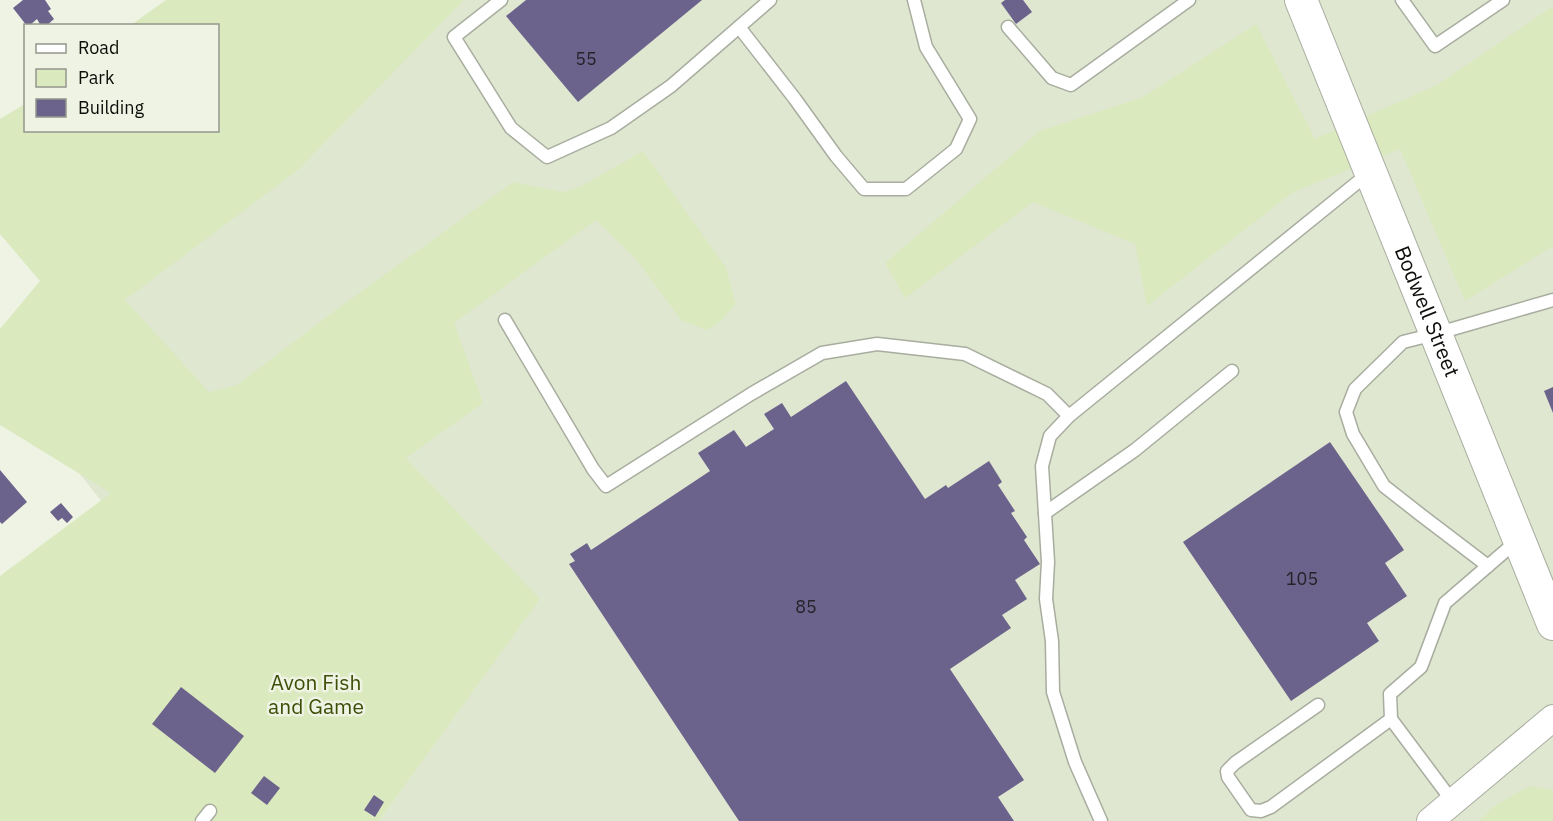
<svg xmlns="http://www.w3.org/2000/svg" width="1553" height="821" font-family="'IBM Plex Sans',sans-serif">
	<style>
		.built { fill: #dfe7d1 }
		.green { fill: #dae9be }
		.building { fill: #6b638b }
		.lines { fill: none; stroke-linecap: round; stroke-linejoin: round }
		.service-casing { stroke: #a8ad9f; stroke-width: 15 }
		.minor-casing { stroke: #a8ad9f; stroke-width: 28 }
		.tertiary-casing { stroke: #a8ad9f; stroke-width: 34 }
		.service { stroke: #fff; stroke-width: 12 }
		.minor { stroke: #fff; stroke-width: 26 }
		.tertiary { stroke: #fff; stroke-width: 32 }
		.labels { text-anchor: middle; stroke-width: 5; stroke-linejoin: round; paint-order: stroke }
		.number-label { font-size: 18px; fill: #24232a }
		.street-label { font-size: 21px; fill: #0d0e09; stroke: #eef3e4 }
		.park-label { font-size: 21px; fill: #3d4e07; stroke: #eef3e4 }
	</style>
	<rect width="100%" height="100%" fill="#eef3e4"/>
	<polygon class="built" points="413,0 1553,0 1553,821 379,821 540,598 202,627 0,374"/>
	<g class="green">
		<polygon points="166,0 464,0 298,170 125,300 209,392 237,385 337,309 513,182 563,192 580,187 643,151 726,268 736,304 721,321 707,330 682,321 636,259 596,220 454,323 483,403 406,458 540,599 379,821 0,821 0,576 111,493 0,425 0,329 40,281 0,234 0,119 25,104 26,130 218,130 218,26 131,25"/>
		<polygon points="1553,6 1553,246 1465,301 1400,149 1293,192 1147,306 1135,244 1033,202 905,298 885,263 1040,131 1143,97 1256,24 1315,139 1437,85"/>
		<polygon points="1529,786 1553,790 1553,821 1479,821 1493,807"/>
	</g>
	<g class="building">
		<polygon points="23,0 45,0 51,9 48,11 54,19 46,26 41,26 37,19 29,26 27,26 13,8"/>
		<polygon points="526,0 702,0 578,102 506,16"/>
		<polygon points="1005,0 1023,0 1032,12 1016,24 1001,3"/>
		<polygon points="846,381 925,499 946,485 948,488 989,461 1002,482 998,485 1015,511 1011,513 1027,537 1024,540 1040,564 1015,580 1027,599 1002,615 1011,628 950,669 1024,780 998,797 1014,821 739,821 569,564 575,561 570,554 587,543 591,550 710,471 698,453 734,430 746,447 774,429 764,414 782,403 791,417"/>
		<polygon points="1553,387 1553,413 1544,391"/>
		<polygon points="1330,442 1404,550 1385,563 1407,596 1367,623 1379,641 1291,701 1183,542"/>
		<polygon points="0,470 27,502 2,524 0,522"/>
		<polygon points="61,503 73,517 67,523 62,518 58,521 50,512"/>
		<polygon points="181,687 244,736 215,773 152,724"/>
		<polygon points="264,776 280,788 267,805 251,793"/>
		<polygon points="374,795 384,802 375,817 364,810"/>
	</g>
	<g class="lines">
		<defs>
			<g id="service">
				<polyline points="501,0 454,37 511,128 547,157 611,128 671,86 770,0"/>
				<polyline points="1402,0 1435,46 1503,0"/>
				<polyline points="739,27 795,99 836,156 864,189 906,189 956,149 970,119 926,47 914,0"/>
				<polyline points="1008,27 1052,78 1071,85 1189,0"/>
				<polyline points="505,320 593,469 606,486 751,394 822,353 877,344 965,354 1047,394 1069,416"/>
				<polyline points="1045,513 1135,450 1232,371"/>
				<polyline points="1488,566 1421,515 1384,486 1353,434 1346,412 1355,389 1403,342 1435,334 1553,300"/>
				<polyline points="1318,705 1235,763 1227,771 1228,777 1251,810 1261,811 1271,807 1391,719"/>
				<polyline points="1453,802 1391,719 1390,694 1421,667 1445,603 1518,540"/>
				<polyline points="202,821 210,811"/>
				<polyline points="1101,821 1075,762 1053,692 1052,641 1046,599 1048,562 1042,466 1050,436 1069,416 1369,173"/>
			</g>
			<polyline id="minor" points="1430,821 1553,718"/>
			<g id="tertiary">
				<path id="s1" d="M1301 0 1553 624"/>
			</g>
		</defs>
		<use href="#service" class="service-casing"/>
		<use href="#minor" class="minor-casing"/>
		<use href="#tertiary" class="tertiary-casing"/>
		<use href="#service" class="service"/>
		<use href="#minor" class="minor"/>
		<use href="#tertiary" class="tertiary"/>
	</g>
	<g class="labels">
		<g class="number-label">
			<text x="586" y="65">55</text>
			<text x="1302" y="585">105</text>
			<text x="806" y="613">85</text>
		</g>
		<g class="street-label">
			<text dy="7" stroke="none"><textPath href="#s1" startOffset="336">Bodwell Street</textPath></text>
		</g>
		<g class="park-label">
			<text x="316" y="690">Avon Fish<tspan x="316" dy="24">and Game</tspan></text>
		</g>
	</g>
	<rect x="24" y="24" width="195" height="108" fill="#eef3e4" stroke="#94978c" stroke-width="1.5"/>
	<rect x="36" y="44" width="30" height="9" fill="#ffffff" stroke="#94978c" stroke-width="1.5"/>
	<text x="78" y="54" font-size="18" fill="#0d0e09">Road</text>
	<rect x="36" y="69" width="30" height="18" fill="#dae9be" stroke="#94978c" stroke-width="1.5"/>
	<text x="78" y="84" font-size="18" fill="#0d0e09">Park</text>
	<rect x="36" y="99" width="30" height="18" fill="#6b638b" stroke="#94978c" stroke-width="1.5"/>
	<text x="78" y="114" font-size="18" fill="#0d0e09">Building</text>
</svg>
